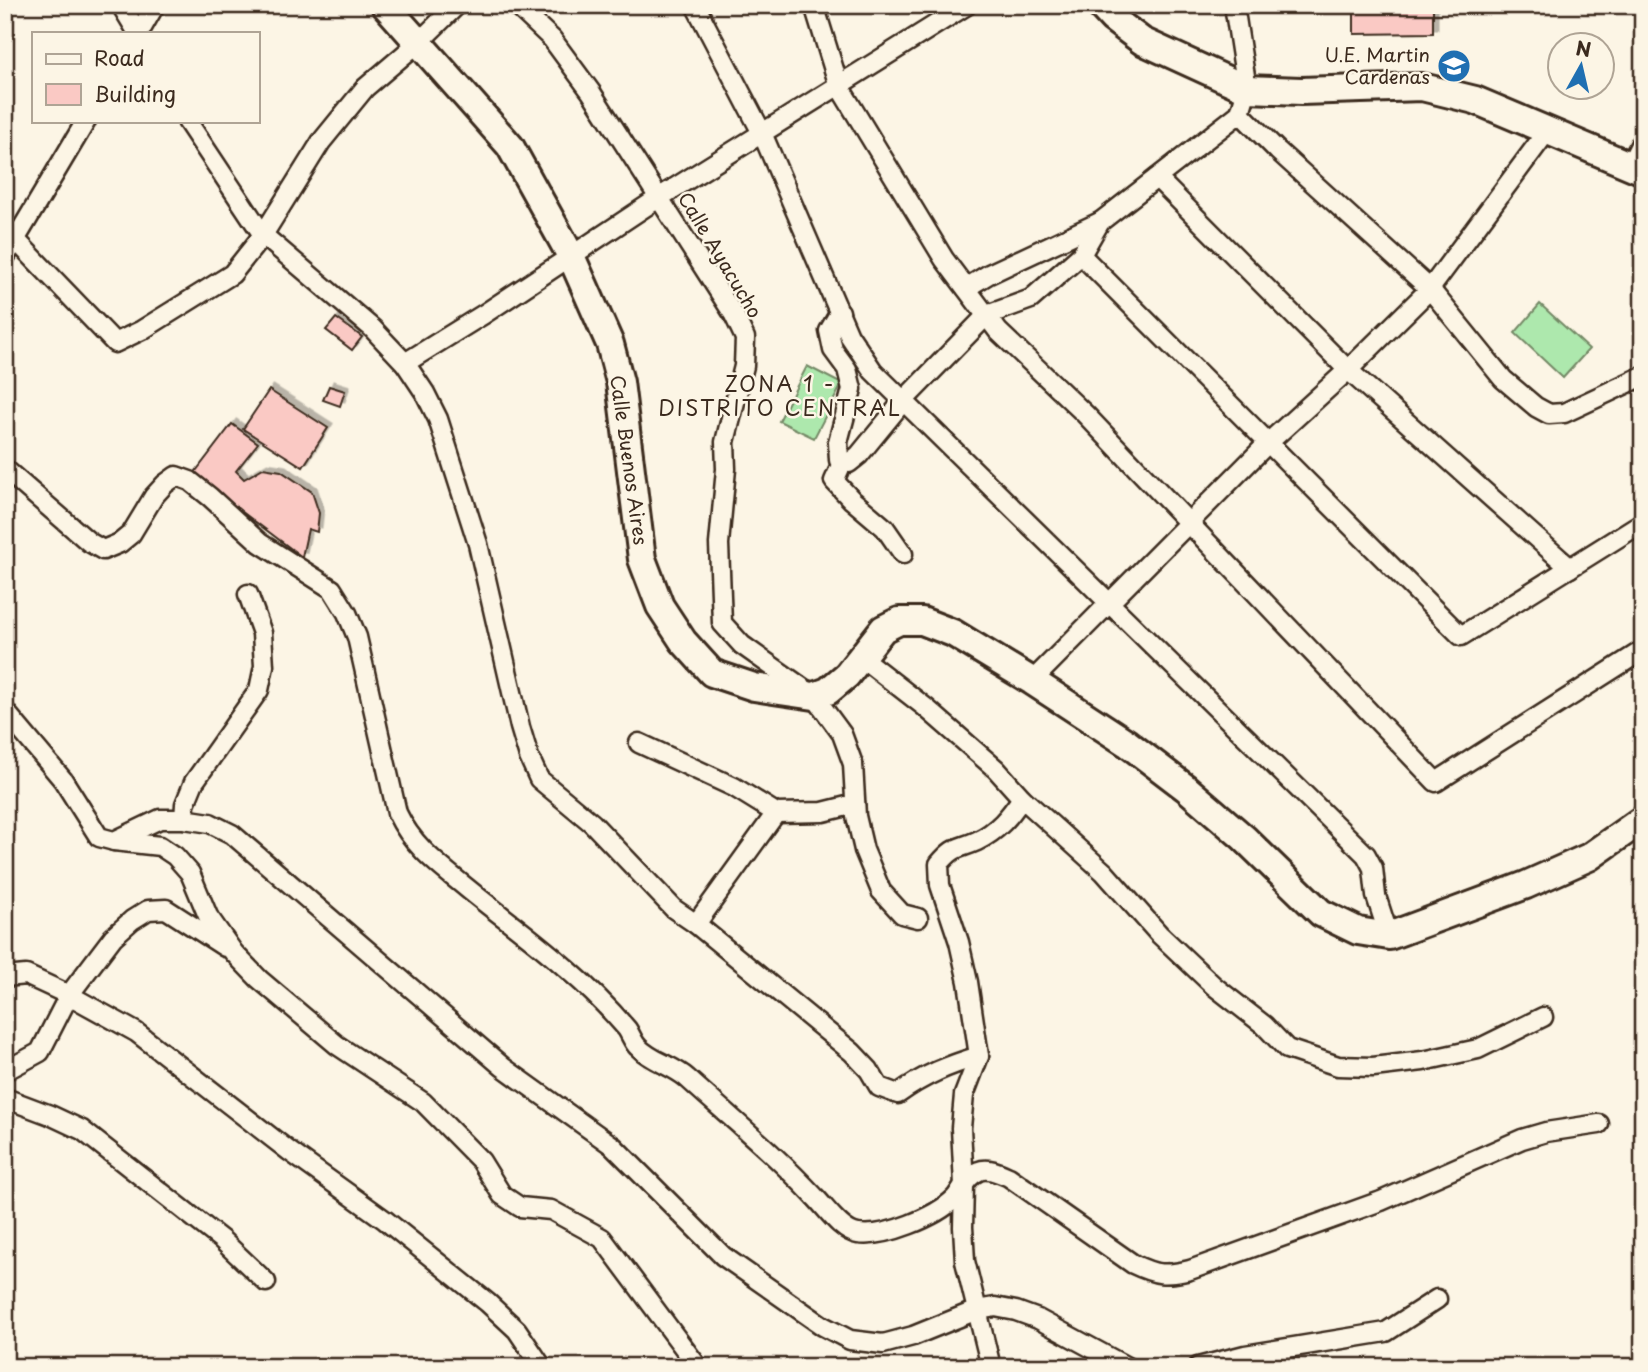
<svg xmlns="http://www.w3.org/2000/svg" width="1648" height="1372" font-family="'Playpen Sans',sans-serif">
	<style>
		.green { fill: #ade8ad; stroke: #748966; stroke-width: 2 }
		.building { fill: #fac9c4; stroke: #3b2a1e; stroke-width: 2; filter: url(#shadow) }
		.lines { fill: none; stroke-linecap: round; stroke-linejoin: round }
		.street-casing { stroke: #3b2a1e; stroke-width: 23 }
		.secondary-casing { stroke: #3b2a1e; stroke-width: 32 }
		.street { stroke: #fcf5e5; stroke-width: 18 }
		.secondary { stroke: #fcf5e5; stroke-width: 26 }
		.labels { text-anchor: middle; stroke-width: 5; stroke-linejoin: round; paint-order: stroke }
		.poi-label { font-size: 19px; fill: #3b2a1e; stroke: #fcf5e5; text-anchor: end }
		.street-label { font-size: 19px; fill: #3b2a1e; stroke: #fcf5e5 }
		.neighbourhood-label { font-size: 21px; letter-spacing: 2px; fill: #3b2a1e; stroke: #fcf5e5 }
	</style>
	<defs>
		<filter id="shadow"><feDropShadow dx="4.5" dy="-4.5" stdDeviation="0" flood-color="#0004"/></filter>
	</defs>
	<rect width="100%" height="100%" fill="#fcf5e5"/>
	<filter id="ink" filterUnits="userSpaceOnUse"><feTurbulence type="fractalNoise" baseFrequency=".0143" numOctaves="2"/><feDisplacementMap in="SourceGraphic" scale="14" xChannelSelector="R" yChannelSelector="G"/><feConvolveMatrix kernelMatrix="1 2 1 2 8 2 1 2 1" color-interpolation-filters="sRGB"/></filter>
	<g filter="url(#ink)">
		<g class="green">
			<polygon points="1540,304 1589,349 1563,378 1515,333"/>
			<polygon points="807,366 842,384 814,438 779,421"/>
		</g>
		<g class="building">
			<polygon points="1354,5 1433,5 1433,33 1354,34"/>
			<polygon points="336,318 362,337 352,350 326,330"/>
			<polygon points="329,386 345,391 340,406 323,400"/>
			<polygon points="269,390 328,428 303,467 243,429"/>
			<polygon points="232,424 258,443 236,471 244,479 263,468 281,471 312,492 319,513 317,532 308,529 302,557 193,475"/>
		</g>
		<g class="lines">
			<defs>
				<g id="street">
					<polyline points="121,5 138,33"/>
					<polyline points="516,5 552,39 591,92 734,315 745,338 744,366 725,442 726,469 719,544 722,623 742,645 814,696 842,734 853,764 856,816 864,850 881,891 902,914 918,918"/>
					<polyline points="695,5 762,133 849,335 873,371 1366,855 1373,868 1376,896 1389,936"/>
					<polyline points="814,5 839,86 944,259 998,331 1085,414 1436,782 1643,650"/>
					<polyline points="5,6 5,5"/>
					<polyline points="139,33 155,5"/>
					<polyline points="1240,113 1278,151 1430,289 1503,379 1536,407 1549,414 1564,413 1643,376"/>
					<path d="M187 121 263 235 372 328 405 363 425 393 438 419 478 544 520 727 529 757 539 779 592 823 674 909 696 924 852 1052 869 1070 879 1087 898 1094C924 1075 949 1065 979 1056"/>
					<polyline points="1630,165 1643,139"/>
					<polyline points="1157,178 1348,370 1570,568"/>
					<polyline points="5,225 15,239 115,343 142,330 232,274 263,235 321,142 365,88 419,42 457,5"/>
					<polyline points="1081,255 1461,636 1643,522"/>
					<polyline points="5,257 86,121"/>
					<polyline points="966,288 989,274 1100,222"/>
					<polyline points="840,312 829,331 833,350 847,369 852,389 838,442 839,460 849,463 859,455 904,400 987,315 1031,299 1081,255 1100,222 1240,113 1247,89 1234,5"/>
					<polyline points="405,363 484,314 660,197 967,5"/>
					<polyline points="843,461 834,481 852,500 885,528 903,554"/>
					<path d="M5 469 89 542 103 550 120 543 131 534 154 496 165 484 176 476 190 481 210 497 260 543 332 589 347 613 357 637 397 813C413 847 440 866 468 889 501 916 536 941 567 969 588 987 609 1008 627 1029 631 1035 633 1042 638 1047 651 1061 672 1065 687 1078 730 1117 775 1154 815 1197 826 1208 842 1232 858 1234 884 1238 936 1217 955 1198 963 1189 966 1176 979 1171 988 1167 1000 1173 1009 1177L1133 1264C1156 1275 1165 1276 1190 1270L1381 1201 1522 1139 1546 1132 1599 1124"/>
					<polyline points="862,658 925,707 996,769 1022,798 1104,872 1159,934 1214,986 1264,1025 1287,1049 1338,1066 1373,1067 1423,1061 1478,1049 1543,1017"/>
					<polyline points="1032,681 1269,442 1348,370 1430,289 1548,130"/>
					<polyline points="5,711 63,780 99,837 114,841 160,819 184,819 185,804 194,782 259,690 264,666 262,633 248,594"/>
					<polyline points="639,743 734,787 776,813 823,812 855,804"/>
					<polyline points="184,819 210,823 232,834 503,1067 613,1146 723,1256 823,1326 850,1340 883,1344 913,1336 977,1310 995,1307 1016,1311 1038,1319 1127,1367"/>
					<polyline points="114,841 160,846 175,856 190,873 208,916 234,953 259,979 337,1045 423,1102 481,1161 502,1195 520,1207 551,1210 602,1238 698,1367"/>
					<polyline points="696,924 776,813"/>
					<polyline points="5,977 26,975 69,995 136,1032 289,1151 385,1220 488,1303 517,1330 542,1367"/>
					<polyline points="5,1071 40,1052 69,995 113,937 132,920 148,910 166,909 225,947"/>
					<polyline points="5,1098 50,1115 82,1130 222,1240 266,1282"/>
					<path d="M991 1367 965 1261 963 1227 964 1185 961 1128 964 1095 979 1056 968 982 959 942 940 885 939 864C955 845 957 850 977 841 998 831 1010 816 1022 798"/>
					<polyline points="1198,1367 1245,1355 1386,1332 1437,1299"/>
				</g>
				<g id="secondary">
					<polyline points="385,5 510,146 571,256 610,344 620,382 642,559 660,606 683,641 712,673 754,687 814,696 828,691 847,675 883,629 899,621 922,621 953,633 1032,681 1127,743 1186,788 1244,838 1321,913 1358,931 1389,936 1526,885 1589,857 1643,819"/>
					<polyline points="1100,5 1113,19 1142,41 1247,89 1301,91 1422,87 1475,100 1643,171"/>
				</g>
			</defs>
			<use href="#street" class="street-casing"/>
			<use href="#secondary" class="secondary-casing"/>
			<use href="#street" class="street"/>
			<use href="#secondary" class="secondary"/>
		</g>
	</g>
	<defs>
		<symbol id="school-disc" viewBox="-11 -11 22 22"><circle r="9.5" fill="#1f6fb2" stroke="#fcf5e5"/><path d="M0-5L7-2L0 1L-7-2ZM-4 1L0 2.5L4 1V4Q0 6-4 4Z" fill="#fff"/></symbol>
	</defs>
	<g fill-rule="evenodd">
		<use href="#school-disc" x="1435" y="47" width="38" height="38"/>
	</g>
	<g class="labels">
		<g class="poi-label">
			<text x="1430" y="62">U.E. Martin<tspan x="1430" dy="22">Cardenas</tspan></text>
		</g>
		<g class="street-label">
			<text transform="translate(720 255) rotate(59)" y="7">Calle Ayacucho</text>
			<text transform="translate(629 460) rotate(82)" y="7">Calle Buenos Aires</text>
		</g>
		<g class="neighbourhood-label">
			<text x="780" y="392">ZONA 1 -<tspan x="780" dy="24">DISTRITO CENTRAL</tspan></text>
		</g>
	</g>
	<rect width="1648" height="1372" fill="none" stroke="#fcf5e5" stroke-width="28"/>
	<rect x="14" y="14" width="1620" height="1344" fill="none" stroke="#3b2a1e" stroke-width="2.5" filter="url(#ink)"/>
	<rect x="32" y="32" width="228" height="91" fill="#fcf5e5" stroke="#afa495" stroke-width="2"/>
	<rect x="46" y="54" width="35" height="10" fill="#fcf5e5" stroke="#afa495" stroke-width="2"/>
	<text x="94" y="66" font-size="21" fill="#3b2a1e">Road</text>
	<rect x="46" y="84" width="35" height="21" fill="#fac9c4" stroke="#afa495" stroke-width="2"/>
	<text x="94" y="102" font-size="21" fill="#3b2a1e">Building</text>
	<g transform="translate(1581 66) rotate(8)"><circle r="33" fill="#fcf5e5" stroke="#afa495" stroke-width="2"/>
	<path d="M0-5L12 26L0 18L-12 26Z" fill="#1f6fb2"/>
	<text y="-10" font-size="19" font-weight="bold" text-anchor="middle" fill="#3b2a1e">N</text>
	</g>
</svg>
